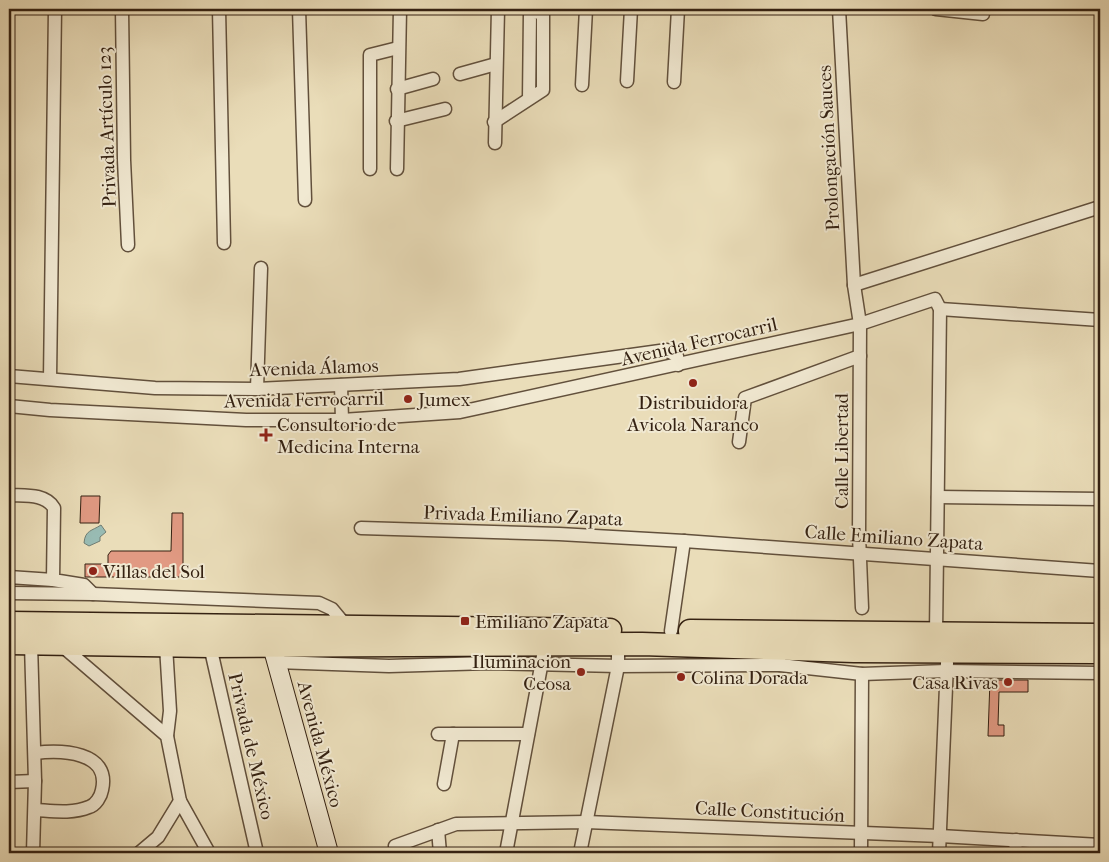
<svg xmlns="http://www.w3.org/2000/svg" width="1109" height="862" font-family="'IM FELL French Canon',serif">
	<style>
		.water { fill: #98bbb3; stroke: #707d73 }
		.building { fill: #e19a83; stroke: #342112 }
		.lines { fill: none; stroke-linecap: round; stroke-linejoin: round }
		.street-casing { stroke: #62503c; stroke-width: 15 }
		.secondary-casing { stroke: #342112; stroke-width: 20 }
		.highway-casing { stroke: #342112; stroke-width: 25 }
		.street { stroke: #f1e9d2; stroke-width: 12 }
		.secondary { stroke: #f1e9d2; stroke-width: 18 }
		.highway { stroke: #eaddb9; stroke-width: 22 }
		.poi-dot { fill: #8f2418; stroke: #f1e9d2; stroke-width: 2 }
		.labels { text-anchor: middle; stroke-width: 4; stroke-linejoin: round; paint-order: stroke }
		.street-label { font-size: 19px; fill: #342112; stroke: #f1e9d2 }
		.poi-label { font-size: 19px; fill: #342112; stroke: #f1e9d2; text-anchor: start }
	</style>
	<rect width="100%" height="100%" fill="#eaddb9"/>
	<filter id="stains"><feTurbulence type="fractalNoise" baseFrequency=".004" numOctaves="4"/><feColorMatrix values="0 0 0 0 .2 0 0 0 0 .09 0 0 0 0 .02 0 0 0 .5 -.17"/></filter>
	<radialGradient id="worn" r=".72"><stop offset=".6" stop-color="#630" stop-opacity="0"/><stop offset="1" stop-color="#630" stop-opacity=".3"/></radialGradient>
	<path class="water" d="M101 525 106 532 100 537V541L89 546 84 543C85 530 92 531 101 525Z"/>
	<g class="building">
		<polygon points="81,496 100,496 99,523 80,523"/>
		<polygon points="172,513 183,513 183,577 85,577 85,564 108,564 108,555 111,551 171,551"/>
		<polygon points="990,680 1028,680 1028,692 999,692 998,725 1004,725 1004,736 988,736"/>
	</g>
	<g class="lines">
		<defs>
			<g id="street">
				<polyline points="122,9 124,160 128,245"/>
				<polyline points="219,9 224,243"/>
				<polyline points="299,9 305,200"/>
				<polyline points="839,9 854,285 860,324 859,535 862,608"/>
				<polyline points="936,9 983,14"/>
				<polyline points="460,74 496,64"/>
				<polyline points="627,81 631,9"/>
				<polyline points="674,82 678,9"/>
				<polyline points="582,85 586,9"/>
				<polyline points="397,89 433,79"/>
				<polyline points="396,121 445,109"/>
				<polyline points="494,122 543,90 543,12 530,13 529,99"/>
				<polyline points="495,143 498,9"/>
				<polyline points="370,169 370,55 398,48"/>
				<polyline points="397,169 400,9"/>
				<polyline points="854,285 1100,207"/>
				<polyline points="940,309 1100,320"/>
				<polyline points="9,376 155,388 257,389 459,379 667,350 677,356 678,365"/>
				<polyline points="50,379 55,9"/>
				<polyline points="341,385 342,420"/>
				<polyline points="257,389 261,268"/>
				<polyline points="9,406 50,410 246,420 342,420 460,412 860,324 935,299 940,309 936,633"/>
				<polyline points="739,442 745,398 860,356"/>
				<path d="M9 495C24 496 45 493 54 508L53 580 84 585 93 594"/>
				<polyline points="938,497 1100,499"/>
				<polyline points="361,528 559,534 684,541 1100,571"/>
				<polyline points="9,577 53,580"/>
				<polyline points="9,593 93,594 319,603 332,609 347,627"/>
				<polyline points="671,631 684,541"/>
				<polyline points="31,644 35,781 33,853"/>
				<polyline points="61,645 167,736 180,801 158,837 139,853"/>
				<polyline points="166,646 170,711 167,736"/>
				<polyline points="210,646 257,853"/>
				<polyline points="779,659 780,665 862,674 946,671 1100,673"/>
				<polyline points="276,662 389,666 489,663 618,666 780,665"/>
				<polyline points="438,734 528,734"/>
				<path d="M35 753C61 750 111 751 102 790 101 796 96 805 89 807 72 814 53 811 35 810"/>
				<polyline points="9,782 35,781"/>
				<polyline points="444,784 453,734"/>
				<polyline points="180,801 209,853"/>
				<polyline points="438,830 440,853"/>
				<polyline points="395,846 456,824 586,822 940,836 1100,845"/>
				<polyline points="506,853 543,656"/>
				<polyline points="580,853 618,666 618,645"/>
				<polyline points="861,853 862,674"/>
				<polyline points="939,853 947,663"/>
				<polyline points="1015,853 1016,840"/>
			</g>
			<polyline id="secondary" points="272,646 329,853"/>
			<g id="highway">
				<polyline points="9,623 610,630"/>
				<polyline points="690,631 1100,635"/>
				<polyline points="9,643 210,646 642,644 854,651 1100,652"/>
			</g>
		</defs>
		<use href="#street" class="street-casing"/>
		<use href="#secondary" class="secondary-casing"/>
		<use href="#highway" class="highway-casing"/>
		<use href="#street" class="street"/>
		<use href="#secondary" class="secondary"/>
		<use href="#highway" class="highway"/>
	</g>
	<g class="poi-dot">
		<circle cx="693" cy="383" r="5"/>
		<circle cx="408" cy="399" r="5"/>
		<path d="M263.5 427.5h5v5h5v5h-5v5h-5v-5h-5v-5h5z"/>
		<circle cx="93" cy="571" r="5"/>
		<rect x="460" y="616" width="10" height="10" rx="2.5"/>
		<circle cx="581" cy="672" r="5"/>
		<circle cx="681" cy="677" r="5"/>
		<circle cx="1008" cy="682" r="5"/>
	</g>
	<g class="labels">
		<g class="street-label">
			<text transform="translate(106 127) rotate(-92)" y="7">Privada Artículo 123</text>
			<text transform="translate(828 148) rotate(-93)" y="7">Prolongación Sauces</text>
			<text transform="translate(699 341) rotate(-13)" y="7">Avenida Ferrocarril</text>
			<text transform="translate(314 367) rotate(-2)" y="7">Avenida Álamos</text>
			<text transform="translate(304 399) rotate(-1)" y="7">Avenida Ferrocarril</text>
			<text transform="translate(841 451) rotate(-90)" y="7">Calle Libertad</text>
			<text transform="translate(523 515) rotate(2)" y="7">Privada Emiliano Zapata</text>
			<text transform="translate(894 537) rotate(4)" y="7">Calle Emiliano Zapata</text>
			<text transform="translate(321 744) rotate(75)" y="7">Avenida México</text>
			<text transform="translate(252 746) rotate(77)" y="7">Privada de México</text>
			<text transform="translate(770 811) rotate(3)" y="7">Calle Constitución</text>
		</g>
		<g class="poi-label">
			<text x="418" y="406">Jumex</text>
			<text x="693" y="409" text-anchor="middle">Distribuidora<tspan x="693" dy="22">Avicola Naranco</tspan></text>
			<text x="277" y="431">Consultorio de<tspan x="277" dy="22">Medicina Interna</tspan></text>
			<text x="103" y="578">Villas del Sol</text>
			<text x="475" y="628">Emiliano Zapata</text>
			<text x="571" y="668" text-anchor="end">Iluminacion<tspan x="571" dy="22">Ceosa</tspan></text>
			<text x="691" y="684">Colina Dorada</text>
			<text x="998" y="689" text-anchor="end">Casa Rivas</text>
		</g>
	</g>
	<rect width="1109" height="862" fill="none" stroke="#eaddb9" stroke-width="30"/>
	<rect x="10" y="10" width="1089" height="842" fill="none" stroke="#342112" stroke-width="2.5"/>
	<rect x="15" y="15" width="1079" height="832" fill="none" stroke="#342112"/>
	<rect width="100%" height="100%" filter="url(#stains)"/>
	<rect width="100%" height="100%" fill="url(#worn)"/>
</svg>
